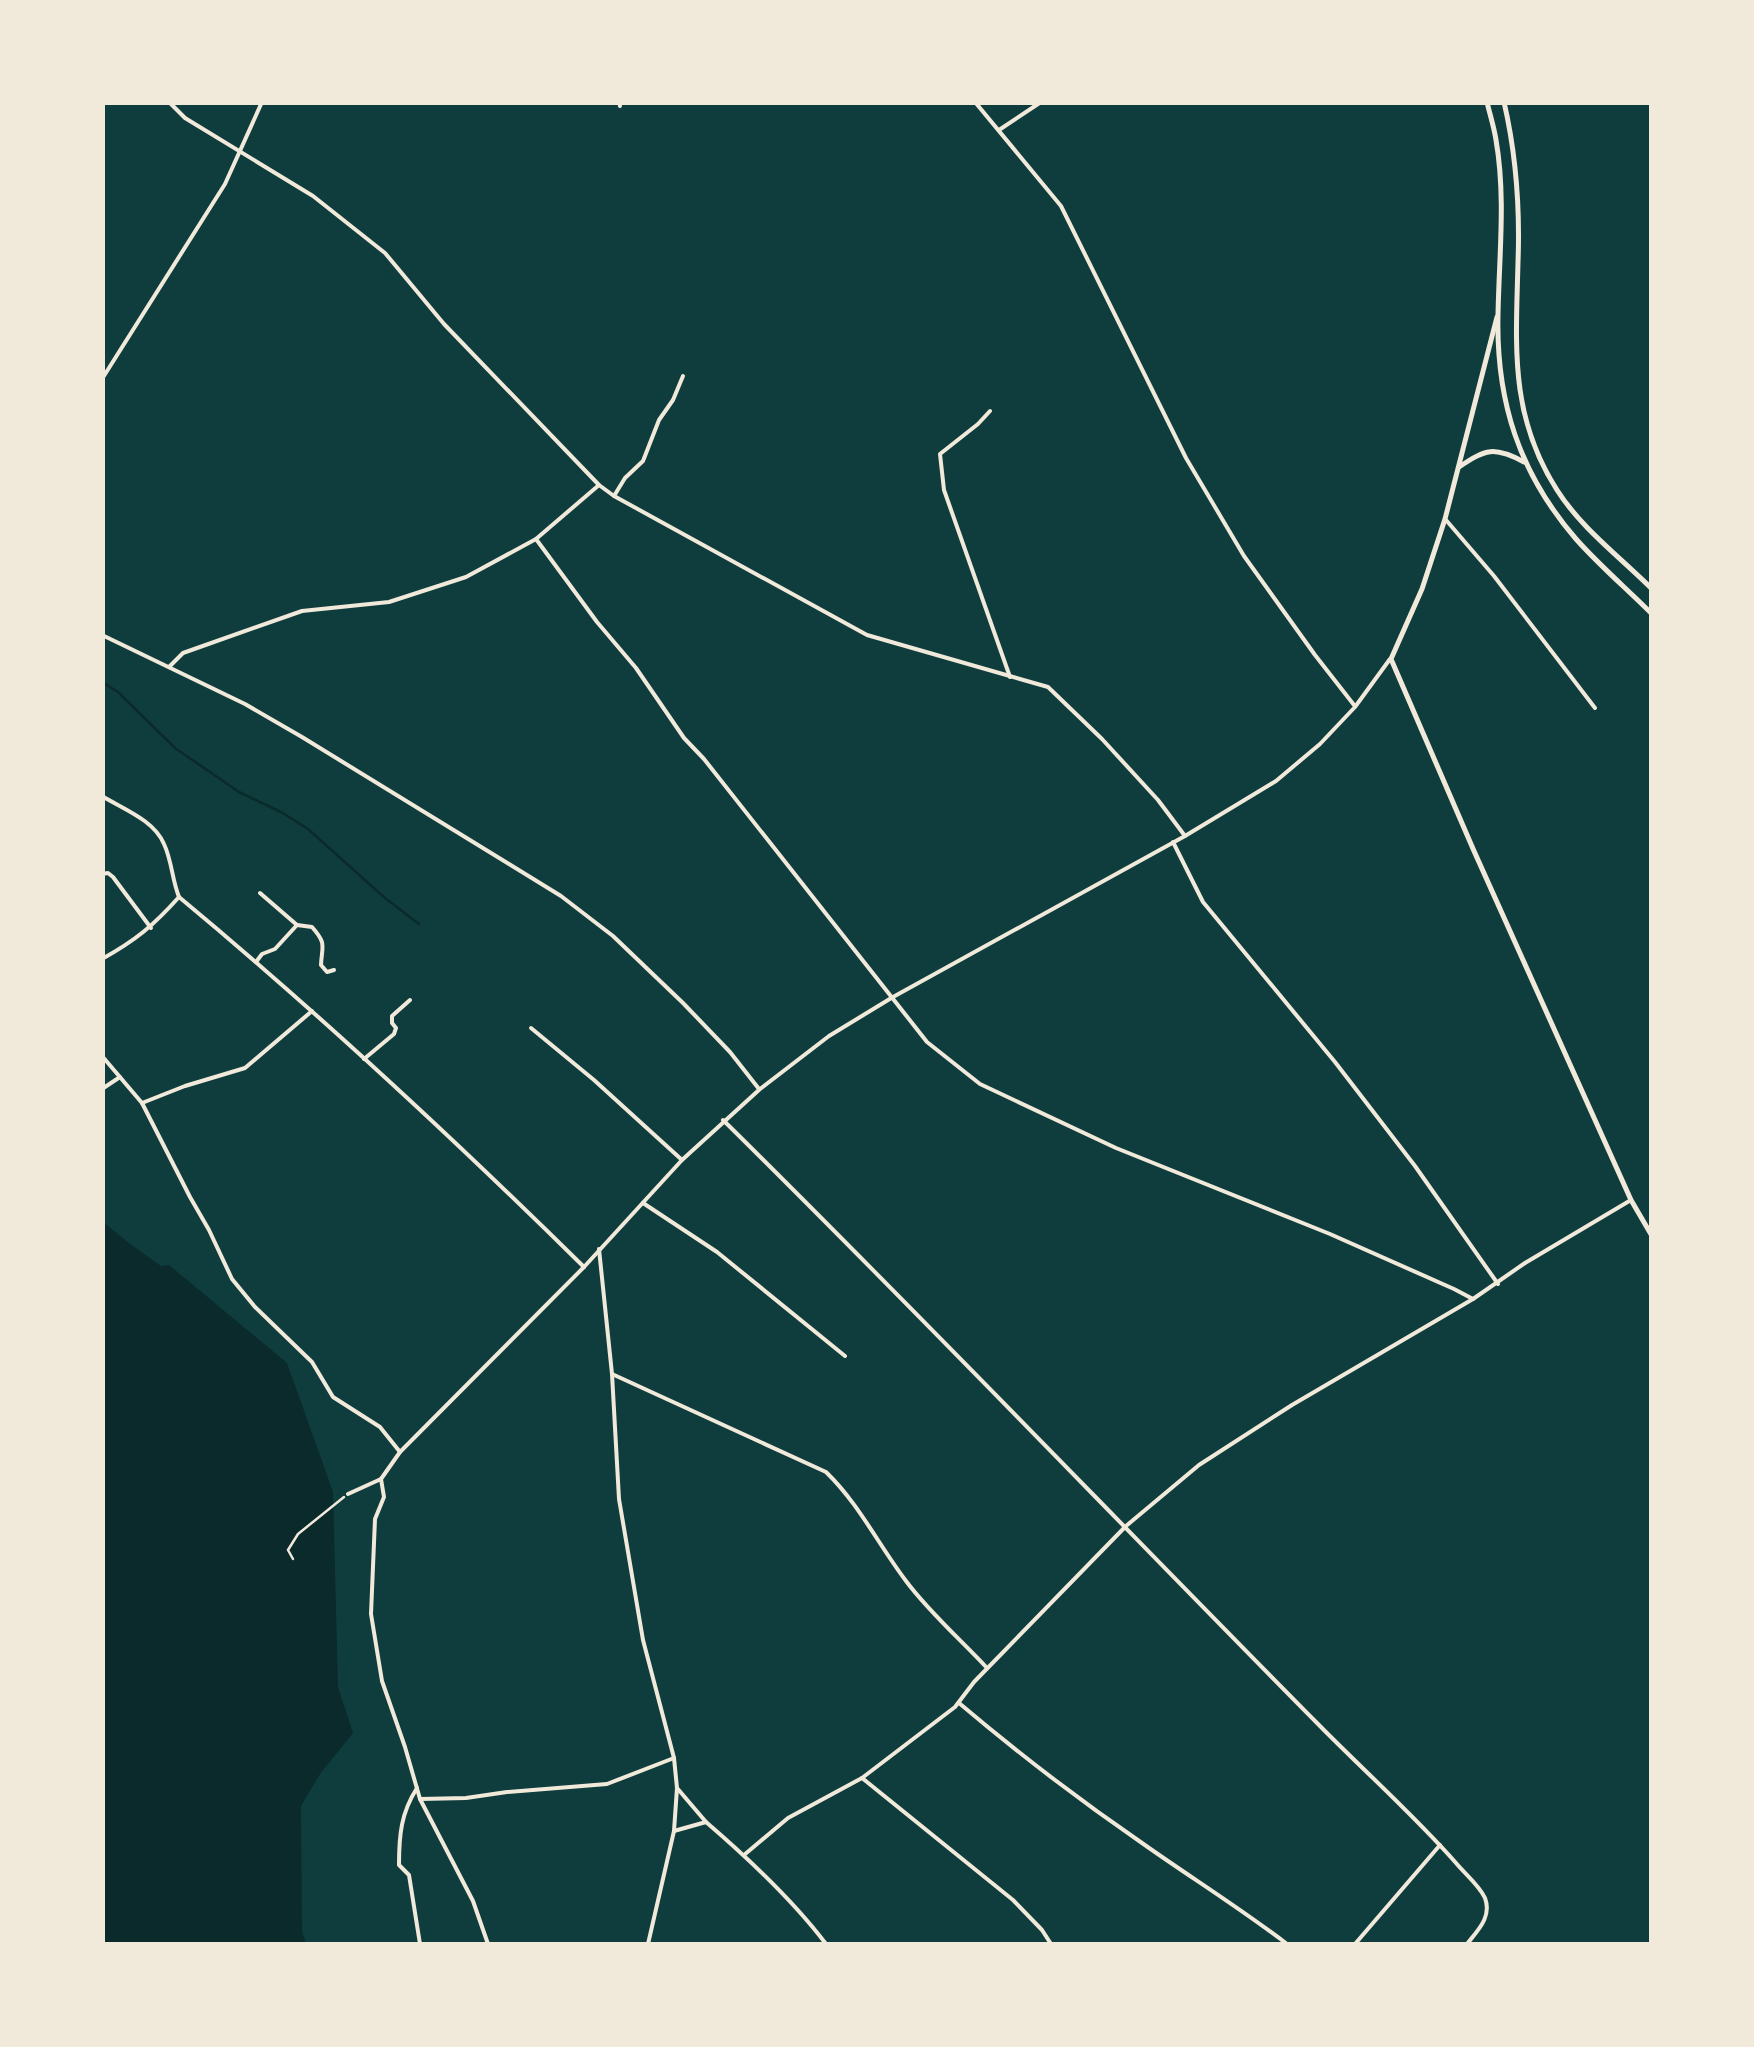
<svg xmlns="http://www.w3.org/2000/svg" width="1754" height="2047" font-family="'Asap Condensed',sans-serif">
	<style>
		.water { fill: #0a2a2b }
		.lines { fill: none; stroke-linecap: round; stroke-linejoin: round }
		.stream { stroke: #0a2a2b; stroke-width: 2.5 }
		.path { stroke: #f1e9da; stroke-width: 2.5 }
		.minor { stroke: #f1e9da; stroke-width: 4 }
		.tertiary { stroke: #f1e9da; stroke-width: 5 }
		.secondary { stroke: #f1e9da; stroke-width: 5 }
	</style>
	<rect width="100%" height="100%" fill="#0f3d3e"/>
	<polygon class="water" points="102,1221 130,1244 161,1266 169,1265 287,1363 333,1492 338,1687 353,1733 320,1774 301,1806 302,1931 306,1944 103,1944"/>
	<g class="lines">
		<polyline class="stream" points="102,682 118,692 175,748 239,792 281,812 308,829 385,898 419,924"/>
		<polyline class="path" points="293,1559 288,1550 298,1534 344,1497"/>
		<g class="minor">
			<polyline points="169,102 185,118 313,196 385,253 444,324 599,485 614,496 867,635 1048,687 1102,739 1158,800 1185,836"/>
			<polyline points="619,102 620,106"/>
			<polyline points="975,102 1061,206 1186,458 1244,556 1315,655 1354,705"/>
			<polyline points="999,130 1041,102"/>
			<polyline points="102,379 225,184 262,102"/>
			<polyline points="990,411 978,424 940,454 944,490 1010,677"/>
			<polyline points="614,496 625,478 643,461 659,420 673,400 683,376"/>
			<polyline points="1446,520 1494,576 1595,708"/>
			<polyline points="536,539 597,622 636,668 684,738 704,759 927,1042 980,1084 1116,1148 1330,1234 1454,1289 1473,1299"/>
			<polyline points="102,635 245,704 302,737 561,896 613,936 683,1003 730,1052 759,1089"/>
			<polyline points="170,666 183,653 302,611 389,602 466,577 536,539 599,485"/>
			<path d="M102 796C123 809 154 820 164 844 172 861 172 880 179 897 320 1014 454 1139 584 1267"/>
			<polyline points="1173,842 1203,902 1335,1062 1415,1166 1498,1284"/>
			<polyline points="102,874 108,873 113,877 151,928"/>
			<path d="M297 925 312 927C327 944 322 945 321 965L327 972 334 970"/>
			<path d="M102 959C136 940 153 926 179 897"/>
			<polyline points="256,962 262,954 275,949 297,925 260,893"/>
			<polyline points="531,1028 594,1080 682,1160"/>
			<polyline points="102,1056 142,1103 190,1197 209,1230 232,1279 255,1307 312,1362 333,1397 380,1427 400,1452"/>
			<polyline points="364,1059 394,1034 396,1028 392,1023 392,1016 410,1000"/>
			<polyline points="102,1089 120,1077"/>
			<polyline points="142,1103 185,1086 245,1068 312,1011"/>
			<path d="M723 1120C924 1318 1119 1523 1318 1724 1363 1770 1413 1814 1456 1863 1465 1874 1479 1885 1485 1898 1492 1917 1478 1930 1467 1944"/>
			<polyline points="643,1203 717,1252 845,1356"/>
			<polyline points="599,1249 612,1374 619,1499 643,1640 674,1758 677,1788 674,1831 648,1944"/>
			<path d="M612 1374 826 1472C859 1504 878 1544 906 1581 929 1612 960 1639 987 1668"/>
			<polyline points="381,1479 384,1497 375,1519 371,1614 382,1681 405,1747 420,1799 473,1901 488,1944"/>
			<polyline points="348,1494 381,1479 400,1452 584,1267 682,1160 760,1089 829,1036 893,997 1185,836 1276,781 1320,744 1355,707 1390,659"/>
			<path d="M959 1703C1018 1753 1078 1799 1142 1843 1190 1877 1240 1908 1287 1944"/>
			<polyline points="862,1778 1013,1900 1042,1930 1051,1944"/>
			<path d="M417 1788C401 1813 399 1835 399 1865L409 1875 420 1944"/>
			<polyline points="677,1788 706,1822"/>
			<polyline points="420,1799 466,1798 507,1792 607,1784 674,1758"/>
			<path d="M674 1831 706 1822C749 1859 792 1899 826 1944"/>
			<polyline points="744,1855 788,1818 862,1778 955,1707 974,1682 1126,1526 1199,1465 1292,1405 1473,1299 1525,1263 1631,1200"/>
			<polyline points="1355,1944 1440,1845"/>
		</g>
		<polyline class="tertiary" points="1497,317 1445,519 1422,589 1391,659 1474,851 1631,1200 1652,1236"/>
		<g class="secondary">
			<path d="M1487 102C1490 115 1494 127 1496 140 1506 197 1499 257 1498 315 1496 401 1519 473 1576 539 1599 565 1627 589 1652 614"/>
			<path d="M1504 102C1516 154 1520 209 1518 262 1516 346 1509 415 1557 490 1581 528 1620 557 1652 589"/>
			<path d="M1459 467C1486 449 1494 446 1524 462"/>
		</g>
	</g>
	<rect width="1754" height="2047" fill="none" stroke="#f1e9da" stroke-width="210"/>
</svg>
